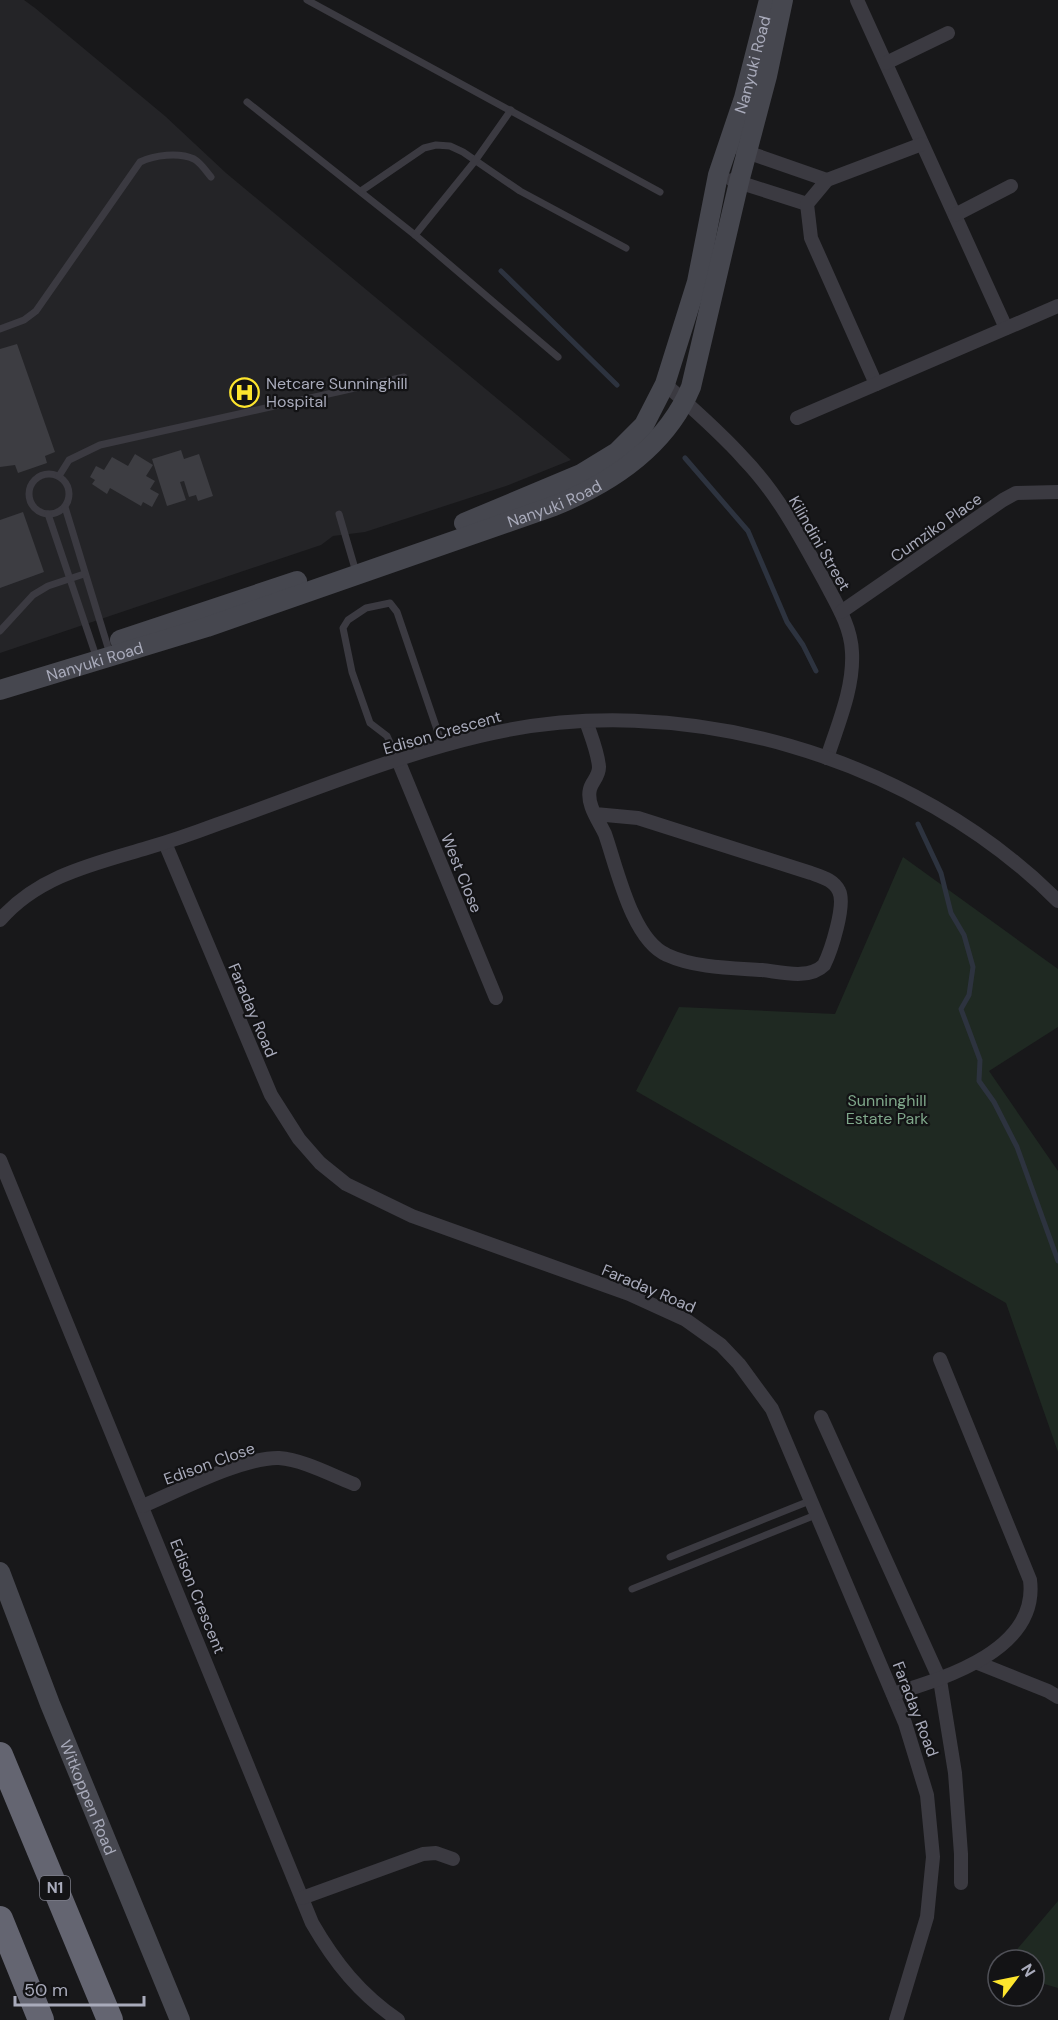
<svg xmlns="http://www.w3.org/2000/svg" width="1058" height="2020" font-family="'DM Sans',sans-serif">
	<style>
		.built { fill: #242427 }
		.green { fill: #1f2922 }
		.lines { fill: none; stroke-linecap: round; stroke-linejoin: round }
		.stream { stroke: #2d333f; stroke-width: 5 }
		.building { fill: #3d3d42 }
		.lane { stroke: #3b3a41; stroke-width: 7 }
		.street { stroke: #3b3a41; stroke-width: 14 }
		.secondary { stroke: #46474f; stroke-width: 20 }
		.highway { stroke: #646571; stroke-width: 26 }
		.labels { text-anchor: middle; stroke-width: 4.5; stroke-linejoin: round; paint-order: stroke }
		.shield { fill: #131315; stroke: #7c7d89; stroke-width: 1.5 }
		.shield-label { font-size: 15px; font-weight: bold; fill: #a9abbb }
		.street-label { font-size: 16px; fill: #a9abbb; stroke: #131315 }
		.poi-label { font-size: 16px; fill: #a9abbb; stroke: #131315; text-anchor: start }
		.park-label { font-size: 16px; fill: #7fa78a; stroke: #131315 }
	</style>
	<rect width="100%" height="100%" fill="#18181a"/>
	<polygon class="built" points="0,0 24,0 35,8 165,116 226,173 571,460 506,486 365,532 333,536 321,545 0,653"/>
	<g class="green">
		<polygon points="903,857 1058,969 1058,1027 989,1071 1058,1171 1058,1452 1006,1303 636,1091 679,1007 835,1014"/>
		<polygon points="1058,1901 1058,1988 1034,1981 1034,1960 1008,1960"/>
	</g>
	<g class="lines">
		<g class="stream">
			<polyline points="501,271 617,385"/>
			<polyline points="685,458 748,531 787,622 803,645 816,671"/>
			<polyline points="918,824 941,873 951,913 964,935 973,967 969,995 961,1009 980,1060 979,1081 994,1102 1017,1147 1058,1261"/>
		</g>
	</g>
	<g class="building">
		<polygon points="17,344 55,452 45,456 47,463 18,473 15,465 0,467 0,349"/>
		<polygon points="181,450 184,459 199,454 213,496 198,501 196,495 189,497 184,481 180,482 186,500 167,506 152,459"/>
		<polygon points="135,454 153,465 146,476 155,481 150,489 159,494 152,507 143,502 141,506 110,488 107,494 92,484 95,480 90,477 96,466 104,470 112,457 128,466"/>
		<polygon points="23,512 44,572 0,588 0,520"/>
	</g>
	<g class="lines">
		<g class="lane">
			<polyline points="307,0 660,192"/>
			<polyline points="247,102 415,235 558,357"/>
			<polyline points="361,191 424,148 436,145 450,146 463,152 520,191 626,248"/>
			<polyline points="415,235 475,161 511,110"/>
			<path d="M0 329 24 320 36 311 140 162C154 155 179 152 194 159 201 163 206 171 211 177"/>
			<circle cx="49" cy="494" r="20"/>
			<polyline points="59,476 69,460 100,445 404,377"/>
			<polyline points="65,507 110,654"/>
			<polyline points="48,514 97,659"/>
			<polyline points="339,514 356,572"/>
			<polyline points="0,631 33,595 48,586 84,574"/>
			<polyline points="398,760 387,736 370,723 352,672 343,628 348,620 366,608 390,603 397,612 443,747"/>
			<polyline points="670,1557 812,1500"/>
			<polyline points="632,1589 818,1514"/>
		</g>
		<g class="street">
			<polyline points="857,0 1006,328"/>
			<polyline points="886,63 948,33"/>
			<polyline points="741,150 827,180"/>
			<polyline points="732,180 807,204"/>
			<polyline points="955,215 1011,186"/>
			<path d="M665 384C692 408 720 432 744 459 778 494 801 538 824 580 836 603 851 626 852 652 854 688 838 724 827 758"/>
			<polyline points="876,384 811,238 807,204 827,180 922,144"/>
			<polyline points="797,418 1058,306"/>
			<polyline points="841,612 1003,500 1016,493 1058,492"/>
			<path d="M586 721C591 736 598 752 599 767 599 777 592 781 590 789 586 804 599 821 605 834 617 868 632 940 667 955 695 968 732 968 762 970 781 972 809 980 824 965 831 951 846 905 839 891 834 880 822 877 811 873L638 818 595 814"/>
			<polyline points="398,760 496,998"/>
			<polyline points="165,843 271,1095 299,1139 320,1163 346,1184 412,1216 629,1294 686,1320 721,1345 739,1364 772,1409 905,1723 927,1795 933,1857 927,1917 896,2020"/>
			<path d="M0 920C38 876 93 864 147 848 171 841 194 833 218 824 304 794 391 757 480 736 680 687 913 756 1058 901"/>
			<path d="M0 1160 312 1923C335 1963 360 1994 398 2020"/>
			<polyline points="821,1417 940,1680 955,1773 961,1854 961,1883"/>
			<path d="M143 1506C178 1491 243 1457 279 1458 304 1460 331 1475 354 1484"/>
			<polyline points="978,1663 1048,1691 1058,1697"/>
			<path d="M893 1694C945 1678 1039 1650 1030 1580L940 1359"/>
			<polyline points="302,1898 423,1854 436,1853 453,1859"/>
		</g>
		<g class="secondary">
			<path id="s1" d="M464 523 581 474 617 452 644 425 665 384 697 282 718 175 744 98 769 0"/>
			<polyline points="120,640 297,581"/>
			<path id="s2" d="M0 690 207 627 554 506C611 483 666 447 691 387L739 182 767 76 783 0"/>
			<path id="s3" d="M0 1572 50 1704 180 2020"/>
		</g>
		<g class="highway">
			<polyline points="0,1755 110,2020"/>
			<polyline points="0,1919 41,2020"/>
		</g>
	</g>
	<defs>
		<symbol id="hospital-ring" viewBox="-11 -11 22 22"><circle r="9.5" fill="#131315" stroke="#fde52d" stroke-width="1.5"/><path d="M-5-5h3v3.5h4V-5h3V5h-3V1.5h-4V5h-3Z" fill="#fde52d"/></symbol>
	</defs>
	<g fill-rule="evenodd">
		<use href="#hospital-ring" x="228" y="376" width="33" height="33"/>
	</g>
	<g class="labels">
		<rect class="shield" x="40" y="1876" width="30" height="24" rx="4.5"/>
		<g class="shield-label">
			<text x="55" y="1893">N1</text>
		</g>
		<g class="street-label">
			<text dy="6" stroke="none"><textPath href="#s1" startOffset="585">Nanyuki Road</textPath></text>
			<text dy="6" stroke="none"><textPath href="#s2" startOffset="585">Nanyuki Road</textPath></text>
			<text transform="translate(936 527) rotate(-35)" y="6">Cumziko Place</text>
			<text transform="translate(820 543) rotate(60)" y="6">Kilindini Street</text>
			<text dy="6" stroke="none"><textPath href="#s2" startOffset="99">Nanyuki Road</textPath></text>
			<text transform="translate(442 732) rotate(-16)" y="6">Edison Crescent</text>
			<text transform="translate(462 873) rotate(68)" y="6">West Close</text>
			<text transform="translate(253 1010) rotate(67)" y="6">Faraday Road</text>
			<text transform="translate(649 1288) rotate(23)" y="6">Faraday Road</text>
			<text transform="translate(209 1463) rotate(-20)" y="6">Edison Close</text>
			<text transform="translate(198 1596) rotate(68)" y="6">Edison Crescent</text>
			<text transform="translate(916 1709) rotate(69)" y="6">Faraday Road</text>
			<text dy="6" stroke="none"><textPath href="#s3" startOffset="242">Witkoppen Road</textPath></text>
		</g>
		<g class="poi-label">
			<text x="266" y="389">Netcare Sunninghill<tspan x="266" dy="18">Hospital</tspan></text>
		</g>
		<g class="park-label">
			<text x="887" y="1106">Sunninghill<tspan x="887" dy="18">Estate Park</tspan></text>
		</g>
	</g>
	<g transform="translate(1016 1978) rotate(58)"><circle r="28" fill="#131315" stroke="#4f5057" stroke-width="1.5"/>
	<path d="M0-4.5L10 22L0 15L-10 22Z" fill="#fde52d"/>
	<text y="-9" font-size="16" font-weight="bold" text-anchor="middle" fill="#a9abbb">N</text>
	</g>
	<path d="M15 1996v9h129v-9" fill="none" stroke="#a9abbb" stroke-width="3"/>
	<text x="24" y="1996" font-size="18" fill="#a9abbb" stroke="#131315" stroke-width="4.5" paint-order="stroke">50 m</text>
</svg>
